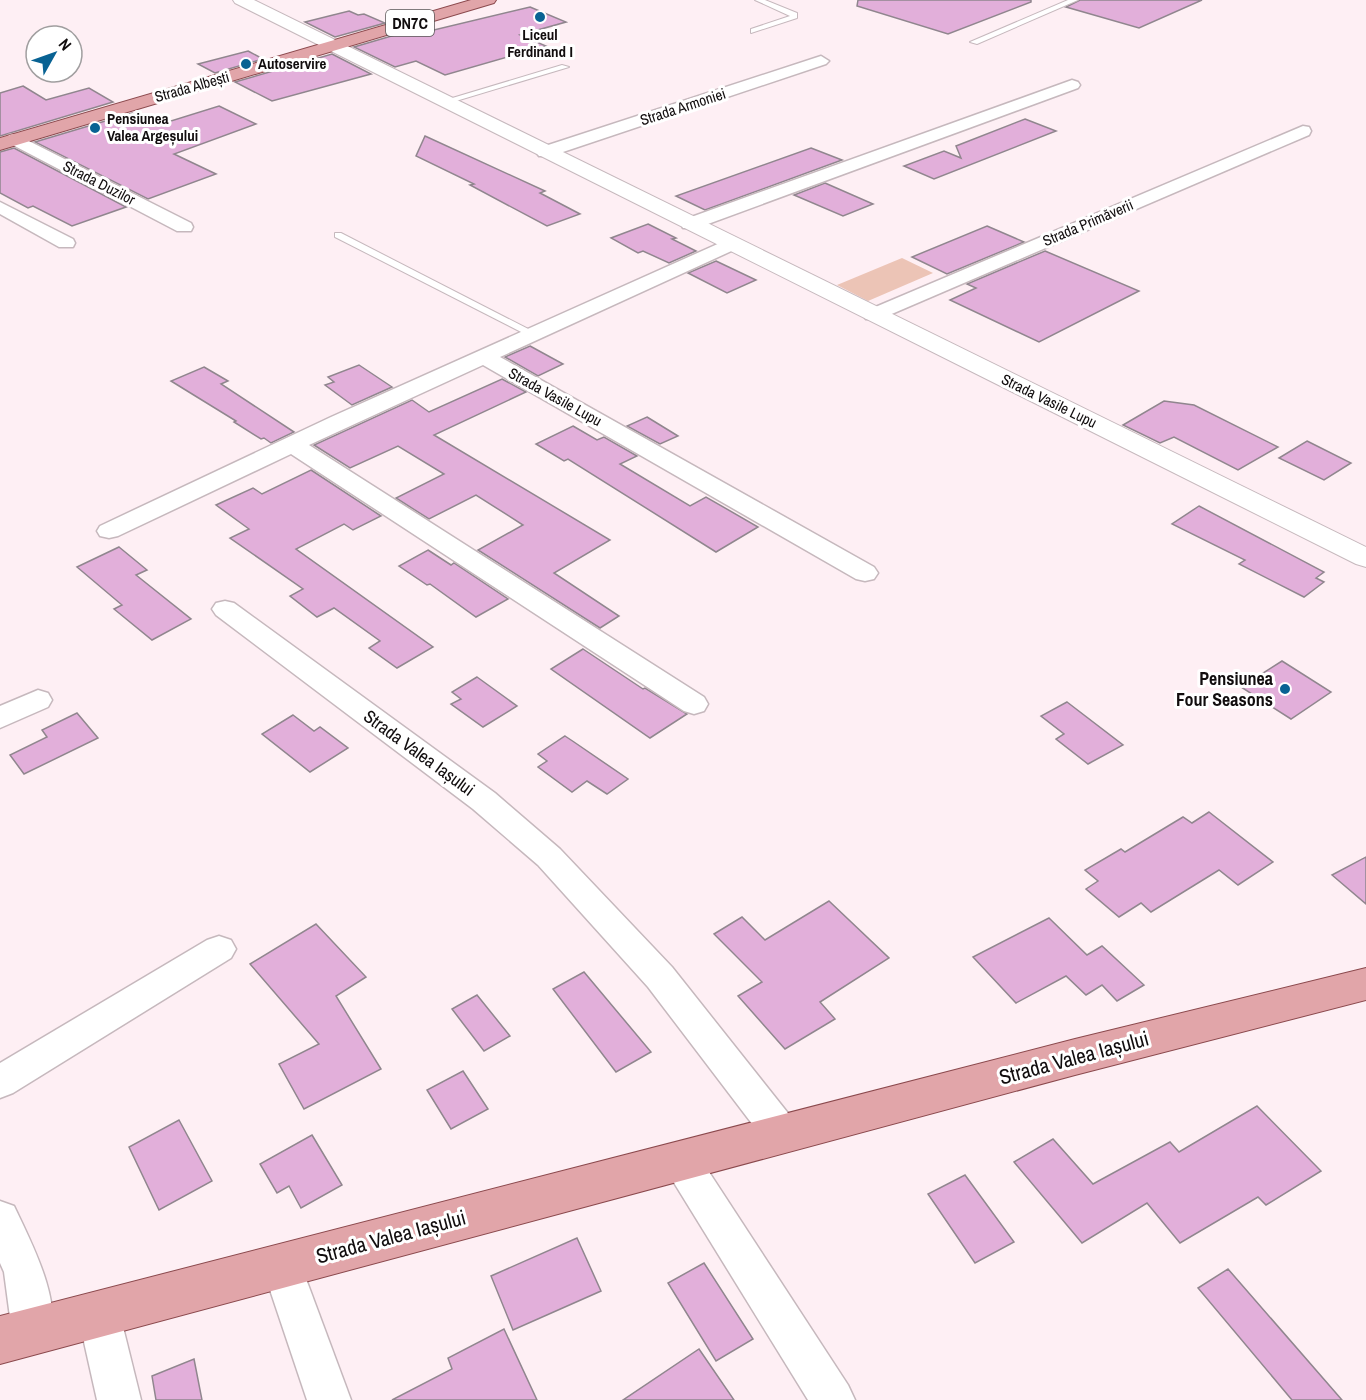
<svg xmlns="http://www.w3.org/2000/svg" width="1366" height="1400" font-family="'Archivo Narrow',sans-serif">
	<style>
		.green { fill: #ecc4b6 }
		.building { fill: #e2afda; stroke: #90868e; stroke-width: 1.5 }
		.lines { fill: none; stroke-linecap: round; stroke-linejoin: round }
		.lane-casing { stroke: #c6b8bd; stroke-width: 2 }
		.street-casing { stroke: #c6b8bd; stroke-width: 3 }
		.secondary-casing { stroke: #c6b8bd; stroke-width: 2 }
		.primary-casing { stroke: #8b494d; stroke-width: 2 }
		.lane { fill: #fff; fill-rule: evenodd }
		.street { fill: #fff; fill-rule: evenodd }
		.secondary { fill: #fff; fill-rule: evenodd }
		.primary { fill: #e1a5a9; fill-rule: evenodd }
		.poi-dot { fill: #086293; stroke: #fff; stroke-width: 2 }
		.labels { text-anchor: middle; stroke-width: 6; stroke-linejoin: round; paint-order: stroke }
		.far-poi-label { font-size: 15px; font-weight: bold; fill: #110d0e; stroke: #fff; text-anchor: start }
		.far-street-label { font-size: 15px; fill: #110d0e; stroke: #fff }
		.shield { fill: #fff; stroke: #585656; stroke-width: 1.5 }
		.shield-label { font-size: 16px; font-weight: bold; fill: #110d0e }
		.poi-label { font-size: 18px; font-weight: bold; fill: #110d0e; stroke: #fff; text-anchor: end }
		.street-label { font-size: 18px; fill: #110d0e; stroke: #fff }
		.near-street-label { font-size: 21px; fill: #110d0e; stroke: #fff }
	</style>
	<rect width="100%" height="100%" fill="#feeff4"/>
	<polygon class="green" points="902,258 933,273 868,301 837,285"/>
	<g class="building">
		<polygon points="858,0 1031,0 1031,2 948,34 857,6"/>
		<polygon points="1080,0 1202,0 1139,28 1066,7"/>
		<polygon points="530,7 566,22 520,35 546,46 445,75 416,61 395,67 354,47 405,32 413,35"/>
		<polygon points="349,11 358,15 364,14 385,23 335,37 305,22"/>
		<polygon points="248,51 263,59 215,73 198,64"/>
		<polygon points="332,54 371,74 272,101 235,82"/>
		<polygon points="23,86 46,100 89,88 113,102 0,136 0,93"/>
		<polygon points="219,106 256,124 174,154 216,174 148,199 35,142 132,113 155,126"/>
		<polygon points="1025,119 1056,131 934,179 904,166 944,151 961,158 956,146"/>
		<polygon points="425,136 545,191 540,193 580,214 547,226 470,185 474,184 416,156"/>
		<polygon points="14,148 126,207 72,226 33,206 28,208 0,193 0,152"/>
		<polygon points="811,148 842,160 705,210 676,196"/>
		<polygon points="825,183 873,204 843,216 794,195"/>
		<polygon points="648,224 676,238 672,239 696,251 669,263 643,251 638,253 611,238"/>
		<polygon points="987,226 1024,242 947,274 912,257"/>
		<polygon points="1045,251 1139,291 1039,342 950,300 976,288 967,284"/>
		<polygon points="716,261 756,280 727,293 688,273"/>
		<polygon points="530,346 563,364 538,376 505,357"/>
		<polygon points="359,365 392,387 352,405 325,385 334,382 328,377"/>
		<polygon points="204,367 228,381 221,384 294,432 271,443 264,438 261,439 234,422 236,421 171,381"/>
		<polygon points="502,379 526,392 434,435 610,540 554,573 619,616 600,628 478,550 523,525 476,495 429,519 396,498 444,474 398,446 350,468 314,445 412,400 429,412"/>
		<polygon points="1164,401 1194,405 1278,447 1238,470 1174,437 1160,443 1123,425"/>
		<polygon points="647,417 678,436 660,444 627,426"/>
		<polygon points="573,426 597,440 604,437 637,456 620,464 690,506 706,497 758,527 716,552 568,459 564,461 536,444"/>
		<polygon points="1307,441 1351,463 1324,480 1279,458"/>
		<polygon points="311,470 381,516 353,530 344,524 296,549 433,647 397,668 369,648 380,641 334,608 317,617 290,596 303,589 230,538 249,529 216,505 253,488 262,494"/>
		<polygon points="1199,506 1324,572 1316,578 1324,582 1304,597 1239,564 1245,560 1172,524"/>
		<polygon points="119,547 147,570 136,575 191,619 152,640 114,609 122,605 77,567"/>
		<polygon points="428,550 451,565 454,563 508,599 476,617 430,584 427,585 399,566"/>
		<polygon points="583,649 643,689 645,688 687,714 650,738 551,669"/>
		<polygon points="1282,661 1331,692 1291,719 1241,687"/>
		<polygon points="477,677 517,706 483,727 451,704 461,699 452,692"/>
		<polygon points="1067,702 1123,745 1088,764 1056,739 1064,734 1041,716"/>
		<polygon points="77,713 98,738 24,774 10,755 47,737 42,730"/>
		<polygon points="293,715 314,731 320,727 348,748 310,772 262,734"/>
		<polygon points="565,736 574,742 628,779 607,794 587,781 572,792 538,767 547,761 538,754"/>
		<polygon points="1209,812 1273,862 1238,885 1219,870 1151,912 1141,903 1119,917 1086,889 1098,881 1085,870 1121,849 1125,852 1183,817 1192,823"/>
		<polygon points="1366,857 1366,904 1332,875"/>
		<polygon points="829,901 889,958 820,1002 835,1019 785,1049 738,996 762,982 714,934 742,917 765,940"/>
		<polygon points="1049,918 1087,955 1102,946 1144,985 1117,1001 1102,985 1086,995 1066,976 1016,1003 973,957"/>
		<polygon points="316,924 366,977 336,996 381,1069 304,1109 279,1064 319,1044 250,964"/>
		<polygon points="584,972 651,1052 616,1072 553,989"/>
		<polygon points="477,995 510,1036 484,1051 452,1009"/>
		<polygon points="463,1071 488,1109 451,1129 427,1090"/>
		<polygon points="1257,1106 1321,1171 1266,1205 1258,1197 1180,1243 1147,1203 1082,1243 1014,1162 1053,1139 1093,1184 1170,1142 1179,1152"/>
		<polygon points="179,1120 212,1181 159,1210 129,1147"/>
		<polygon points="312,1135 342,1185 301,1208 289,1186 277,1193 260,1164"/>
		<polygon points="965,1175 1014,1242 975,1263 928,1194"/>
		<polygon points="577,1238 601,1291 513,1330 491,1276"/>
		<polygon points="704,1263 753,1339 716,1361 668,1283"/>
		<polygon points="1228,1269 1342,1400 1292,1400 1198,1288"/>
		<polygon points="504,1329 537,1400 392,1400 452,1369 448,1358"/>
		<polygon points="699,1349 734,1400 623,1400"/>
		<polygon points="194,1359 202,1400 156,1400 152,1376"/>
	</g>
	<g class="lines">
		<defs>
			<g id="lane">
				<polygon points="755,0 765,0 797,13 797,18 751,33 751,29 790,16"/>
				<polygon points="1068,0 1078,0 977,44 970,42"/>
				<polygon points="562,65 569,67 446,104 439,102"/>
				<polygon points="335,233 341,233 538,334 533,337 529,336 335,237"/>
			</g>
			<g id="street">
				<polygon points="821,56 829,61 826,64 551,156 539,156 536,152 539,148"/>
				<polygon points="1072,80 1078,82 1080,85 1078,88 697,228 683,228 681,224 683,220"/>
				<polygon points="1303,126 1309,127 1311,131 1309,135 880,319 866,319 863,315 866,311"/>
				<polygon points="15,134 191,223 193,227 191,231 177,231 9,143 7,139 9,135"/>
				<polygon points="0,202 73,239 75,243 73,247 59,247 0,214"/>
				<polygon points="731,238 738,240 740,244 738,248 500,357 874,567 878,573 874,579 865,581 856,579 483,365 309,445 704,697 708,704 704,711 694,714 684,711 291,454 118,536 109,538 100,536 97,531 100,526 331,417"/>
				<polygon points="225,601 234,603 495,793 560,849 672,967 795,1122 801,1134 795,1146 782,1151 769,1146 648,987 538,865 473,809 216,615 212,609 216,603"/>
				<polygon points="38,690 48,693 52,700 48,707 0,728 0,706"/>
				<polygon points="219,936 231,940 236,949 231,958 13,1093 0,1098 0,1063 207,940"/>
				<polygon points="681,1144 694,1149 848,1385 855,1400 808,1400 668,1173 662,1161 668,1149"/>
				<path d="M0 1201 14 1206C32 1244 65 1306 48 1346L33 1352 18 1346 12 1332 4 1272 0 1263Z"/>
				<polygon points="282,1247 296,1252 351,1400 307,1400 262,1266 268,1252"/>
				<polygon points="99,1295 114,1301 120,1315 141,1400 97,1400 78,1315 84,1301"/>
			</g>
			<polygon id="secondary" points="233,0 254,0 1366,547 1366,567 1356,564 235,3"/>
			<g id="primary">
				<polygon points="471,0 496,0 494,3 0,150 0,138"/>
				<polygon points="1366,968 1366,1000 1075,1075 0,1364 0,1316 1075,1039"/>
			</g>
		</defs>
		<use href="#lane" class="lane-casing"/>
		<use href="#street" class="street-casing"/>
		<use href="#secondary" class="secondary-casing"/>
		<use href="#primary" class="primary-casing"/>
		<use href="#lane" class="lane"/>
		<use href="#street" class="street"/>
		<use href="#secondary" class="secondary"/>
		<use href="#primary" class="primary"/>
	</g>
	<g class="poi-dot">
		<circle cx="540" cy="17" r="6"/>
		<circle cx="246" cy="64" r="6"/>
		<circle cx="95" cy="128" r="6"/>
		<circle cx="1285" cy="689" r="6"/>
	</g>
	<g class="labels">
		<g class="far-poi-label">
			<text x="540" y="40" text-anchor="middle">Liceul<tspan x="540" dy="17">Ferdinand I</tspan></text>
			<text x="258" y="69">Autoservire</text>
			<text x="107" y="124">Pensiunea<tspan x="107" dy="17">Valea Argeșului</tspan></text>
		</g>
		<g class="far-street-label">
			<text transform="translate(192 87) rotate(-16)" y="5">Strada Albești</text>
			<text transform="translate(683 107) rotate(-18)" y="5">Strada Armoniei</text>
			<text transform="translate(99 183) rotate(27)" y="5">Strada Duzilor</text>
			<text transform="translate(1088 223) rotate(-23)" y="5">Strada Primăverii</text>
			<text transform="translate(555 397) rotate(29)" y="5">Strada Vasile Lupu</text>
			<text transform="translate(1049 401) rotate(26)" y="5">Strada Vasile Lupu</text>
		</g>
		<rect class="shield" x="386" y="10" width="48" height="26" rx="4.5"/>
		<g class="shield-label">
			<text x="410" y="29">DN7C</text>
		</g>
		<g class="poi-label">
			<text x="1273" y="685">Pensiunea<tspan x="1273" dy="21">Four Seasons</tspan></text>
		</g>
		<g class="street-label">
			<text transform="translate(419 753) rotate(36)" y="6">Strada Valea Iașului</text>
		</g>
		<g class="near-street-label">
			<text transform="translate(1074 1058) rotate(-15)" y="7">Strada Valea Iașului</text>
			<text transform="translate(391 1237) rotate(-15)" y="7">Strada Valea Iașului</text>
		</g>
	</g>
	<g transform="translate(54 54) rotate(50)"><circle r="28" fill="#ffffff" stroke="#a09e9f" stroke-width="1.5"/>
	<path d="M0-4.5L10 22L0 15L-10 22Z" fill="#086293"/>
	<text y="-9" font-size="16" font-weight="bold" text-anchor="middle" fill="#110d0e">N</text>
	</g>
</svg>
